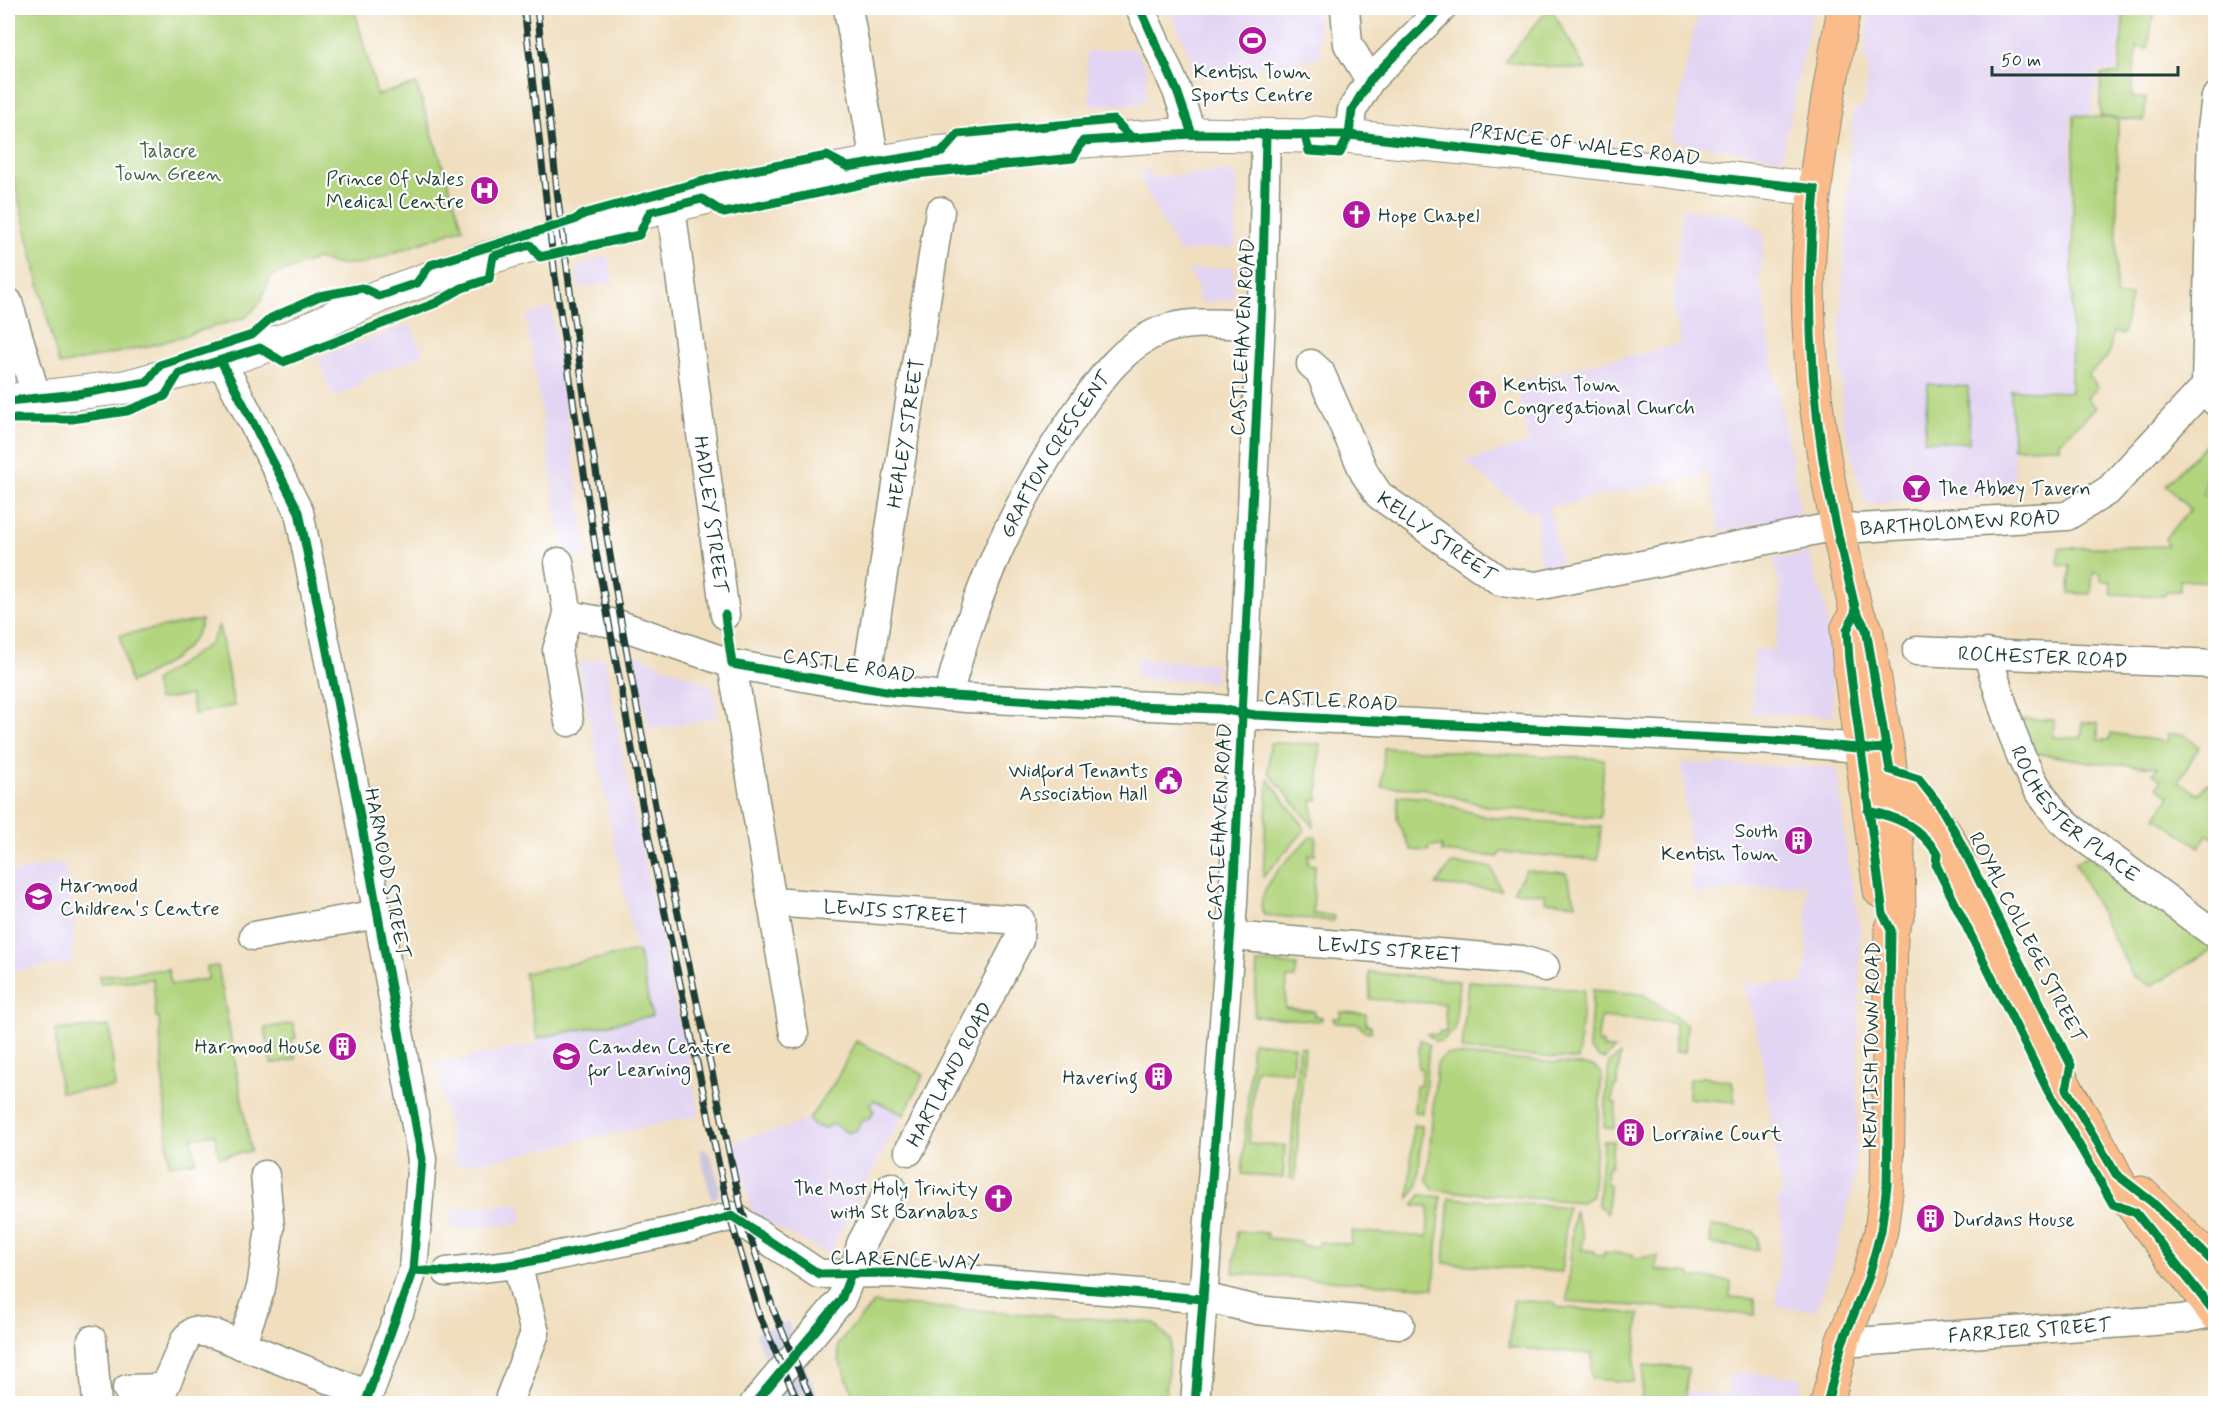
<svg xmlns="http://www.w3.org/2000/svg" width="2223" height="1411" font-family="Mynerve,sans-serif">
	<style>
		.built { fill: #e2d4f3 }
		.industrial { fill: #c5c0da }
		.green { fill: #b1d47d; stroke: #688858; stroke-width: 1.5 }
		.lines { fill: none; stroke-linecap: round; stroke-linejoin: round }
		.minor-casing { stroke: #888e79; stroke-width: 31 }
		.tertiary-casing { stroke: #888e79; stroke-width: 35 }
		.primary-casing { stroke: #888e79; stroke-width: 35 }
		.minor { stroke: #fff; stroke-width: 28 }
		.tertiary { stroke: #fff; stroke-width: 33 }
		.primary { stroke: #fabc8b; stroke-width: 33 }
		.rail-casing { stroke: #1f3d34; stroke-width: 7 }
		.rail { stroke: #fff; stroke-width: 4.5; stroke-dasharray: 14; stroke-linecap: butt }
		.cycleway-casing { stroke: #fff; stroke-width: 13 }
		.cycleway { stroke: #00873e; stroke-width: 9 }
		.labels { text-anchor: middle; stroke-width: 4.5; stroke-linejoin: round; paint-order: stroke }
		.poi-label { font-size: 20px; fill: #1f3d34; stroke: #fff; text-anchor: start }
		.street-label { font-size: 20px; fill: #1f3d34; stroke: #fff }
		.park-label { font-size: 20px; fill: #446346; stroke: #fff }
	</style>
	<rect width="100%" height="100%" fill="#fff"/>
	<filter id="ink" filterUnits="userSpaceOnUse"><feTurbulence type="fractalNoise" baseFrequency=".0167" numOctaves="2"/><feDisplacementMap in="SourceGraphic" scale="12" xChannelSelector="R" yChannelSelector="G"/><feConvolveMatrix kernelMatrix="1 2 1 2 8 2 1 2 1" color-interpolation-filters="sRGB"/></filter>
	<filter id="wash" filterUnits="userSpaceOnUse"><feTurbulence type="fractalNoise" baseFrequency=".008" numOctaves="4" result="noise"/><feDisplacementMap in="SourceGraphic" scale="24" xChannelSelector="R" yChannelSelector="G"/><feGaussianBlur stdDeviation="1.35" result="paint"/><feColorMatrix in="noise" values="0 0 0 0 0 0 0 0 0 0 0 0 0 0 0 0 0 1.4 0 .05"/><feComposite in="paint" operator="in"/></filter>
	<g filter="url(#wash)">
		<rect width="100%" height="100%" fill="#f0debe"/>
		<g class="built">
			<polygon points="1169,8 1316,8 1322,57 1198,76"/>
			<polygon points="1703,8 1813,8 1782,158 1671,141 1695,25"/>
			<polygon points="1870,8 2122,8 2117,71 2097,71 2098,88 2094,88 2092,115 2071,114 2071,393 2011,390 2015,495 1866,505 1842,418 1840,326 1853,112 1864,105 1869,65 1864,57"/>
			<polygon points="1135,48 1146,69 1147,99 1138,104 1090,106 1086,52"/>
			<polygon points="1149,169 1150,178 1226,171 1236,176 1238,184 1235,247 1178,252 1142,182 1141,170"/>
			<polygon points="1682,209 1740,214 1764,235 1759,292 1764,291 1766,325 1801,514 1720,532 1708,474 1549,507 1561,563 1540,567 1537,540 1537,511 1530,512 1520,506 1465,462 1529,443 1516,381 1681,344 1672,311"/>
			<polygon points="608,255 613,283 578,288 576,267"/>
			<polygon points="1234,267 1233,300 1199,302 1198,288 1188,270"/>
			<polygon points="551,308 588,557 565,561 526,315"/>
			<polygon points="411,324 423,355 366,378 354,389 333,397 318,358"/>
			<polygon points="1809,553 1824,602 1830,638 1833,716 1752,714 1755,649 1774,650 1781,618 1781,593 1774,559"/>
			<polygon points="635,654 710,685 713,687 718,718 649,730"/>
			<polygon points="604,658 639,839 700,1115 490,1161 455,1165 437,1063 538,1044 524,973 636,951 578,663"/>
			<polygon points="1136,659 1216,663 1215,682 1135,678"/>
			<polygon points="1682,763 1837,768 1847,858 1860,927 1857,1118 1855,1176 1842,1233 1817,1310 1776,1307 1782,1223 1777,1197 1782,1196 1759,1040 1744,983 1803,984 1807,959 1806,884 1693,894"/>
			<polygon points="64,862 75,920 72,963 8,972 8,873"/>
			<polygon points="856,1041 924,1074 829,1255 753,1214 734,1140 779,1130 809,1119 836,1080"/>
			<polygon points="521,1203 522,1224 451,1229 453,1209"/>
			<polygon points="1729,1372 1801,1377 1799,1403 1685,1404 1686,1392 1727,1395"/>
		</g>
		<g class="industrial">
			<polygon points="705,1149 711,1157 720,1186 718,1195 712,1201 699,1150"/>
			<polygon points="788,1321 799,1351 821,1403 784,1403 763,1353 755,1333"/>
		</g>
		<g class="green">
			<polygon points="8,8 354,8 377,95 416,84 463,228 365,263 340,265 317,259 271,276 259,304 246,317 157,344 59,365 8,156"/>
			<polygon points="1551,8 1586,70 1505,62 1549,8"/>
			<polygon points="2124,8 2154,8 2148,48 2137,47 2131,97 2146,99 2144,121 2100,116 2101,74 2119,74"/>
			<polygon points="2074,115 2118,119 2116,296 2131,296 2123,334 2113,332 2108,356 2088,375 2098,387 2087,398 2096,408 2059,442 2059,447 2013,448 2011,390 2071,392"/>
			<polygon points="1928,384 1968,387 1969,443 1924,440"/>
			<polygon points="2210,440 2204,495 2215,497 2215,582 2180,580 2180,591 2167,591 2164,596 2111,594 2111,581 2101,581 2101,573 2093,572 2091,594 2069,593 2070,566 2058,565 2059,548 2168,546 2165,538 2190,510 2166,485"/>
			<path d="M202 620C194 653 158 669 130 683L120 635Z"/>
			<polygon points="219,625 234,706 194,714 190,695 158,700 154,681 211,643"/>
			<polygon points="2019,719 2054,720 2053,737 2081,738 2082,722 2098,723 2098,740 2110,740 2111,733 2167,742 2168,734 2184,734 2199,747 2179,781 2199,795 2207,783 2215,790 2215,839 2208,834 2199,847 2156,817 2170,796 2157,787 2161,780 2153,774 2158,767 2090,762 2035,753"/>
			<polygon points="1270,743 1320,744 1318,800 1312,801 1314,827 1268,772"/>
			<polygon points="1384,748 1604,759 1600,818 1486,806 1423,788 1382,787"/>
			<polygon points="1268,779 1303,825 1304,831 1263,877"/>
			<polygon points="1398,796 1423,797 1486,817 1601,827 1598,860 1500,852 1499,857 1442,852 1442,846 1429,846 1428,851 1411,850 1397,819"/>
			<path d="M1310 837H1316L1315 855H1309L1308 864 1315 865 1313 914 1334 916V921L1264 915C1250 891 1294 854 1310 837Z"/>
			<polygon points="2087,856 2215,948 2151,986 2133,976 2075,863"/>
			<polygon points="1451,864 1491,867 1501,890 1436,885"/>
			<polygon points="1526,870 1566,873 1576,904 1545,901 1545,894 1513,891"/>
			<polygon points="638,951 652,1016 537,1038 524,973"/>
			<polygon points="1257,963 1297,965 1295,978 1287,978 1285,1008 1314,1011 1314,1016 1322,1017 1322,1019 1319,1021 1254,1016"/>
			<polygon points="218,966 251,1151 219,1157 215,1134 192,1138 196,1161 169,1165 159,1018 156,1018 153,979 100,983 99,976 168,969 171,985 208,979 207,967"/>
			<polygon points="1369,972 1459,981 1455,1030 1441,1041 1435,1041 1427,1034 1439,1035 1440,1031 1446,1032 1445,1004 1370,999"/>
			<polygon points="1468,981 1584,990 1578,1060 1462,1050"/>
			<polygon points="1593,990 1643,994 1687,1025 1685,1052 1675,1052 1675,1023 1601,1017 1597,1043 1603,1043 1603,1048 1615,1049 1604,1059 1599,1058 1589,1048"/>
			<polygon points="1341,1012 1366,1014 1366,1025 1371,1026 1371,1032 1364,1031 1358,1024 1335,1023 1333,1018 1340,1018"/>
			<polygon points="293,1023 296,1038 292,1039 296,1059 271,1064 265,1028"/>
			<polygon points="110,1026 115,1088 60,1092 55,1030"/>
			<polygon points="1420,1039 1429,1045 1423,1113 1414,1112 1416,1086 1420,1086 1422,1069 1418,1068"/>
			<polygon points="856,1041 924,1074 904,1115 874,1100 870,1104 874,1110 871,1117 861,1122 857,1130 848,1133 833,1124 825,1128 813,1126 809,1119 836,1080"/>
			<polygon points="1252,1042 1294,1046 1292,1072 1255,1069 1249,1143 1285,1146 1283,1178 1242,1174"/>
			<polygon points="1299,1046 1305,1047 1295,1179 1289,1178"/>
			<polygon points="1446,1054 1593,1066 1602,1074 1592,1196 1582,1202 1434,1190 1427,1180 1437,1063"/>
			<polygon points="1620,1055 1617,1086 1614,1087 1612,1102 1616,1103 1614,1128 1604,1127 1609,1063"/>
			<polygon points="1703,1077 1732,1081 1735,1102 1688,1098 1689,1079"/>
			<polygon points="1413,1125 1422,1126 1418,1186 1409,1198"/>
			<polygon points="1603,1141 1613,1141 1611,1166 1607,1167 1606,1183 1610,1184 1607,1213 1598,1205"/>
			<polygon points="1421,1195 1441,1197 1434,1288 1233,1273 1237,1231 1267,1233 1267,1238 1300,1241 1300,1245 1317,1247 1318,1242 1351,1244 1352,1231 1427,1237 1429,1206 1413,1205"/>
			<polygon points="1449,1198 1567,1207 1562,1272 1444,1263"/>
			<polygon points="1574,1210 1583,1236 1582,1250 1594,1251 1594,1255 1604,1256 1604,1252 1633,1254 1634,1258 1657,1256 1656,1270 1691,1273 1691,1277 1731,1281 1730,1297 1755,1299 1755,1315 1567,1301"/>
			<polygon points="1711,1226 1753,1231 1758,1237 1758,1250 1710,1244"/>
			<polygon points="1513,1300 1555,1303 1556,1307 1639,1314 1633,1382 1591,1379 1592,1354 1509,1347"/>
			<polygon points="874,1303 1154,1323 1171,1340 1165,1403 857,1403 839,1360 838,1343"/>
			<polygon points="1644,1365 1688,1368 1685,1403 1641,1403"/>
		</g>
	</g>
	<g filter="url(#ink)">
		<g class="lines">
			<defs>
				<g id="minor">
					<polyline points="848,8 875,162"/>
					<polyline points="1140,8 1177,91 1192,134"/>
					<polyline points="1345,8 1348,44 1370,80"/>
					<polyline points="2216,97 2212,128 2206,386 2207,393 2216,402"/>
					<polyline points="1349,135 1352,110 1370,80 1442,8"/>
					<path id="s1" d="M671 207 725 615"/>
					<polyline points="8,302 37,399"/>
					<polyline points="221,361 299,512 358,805 422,1159 413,1270 399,1313"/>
					<path id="s2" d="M1311 364 1320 372 1365 474 1379 495 1500 581 1537 586 1837 526 1858 528 2067 516 2109 490 2206 386"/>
					<polyline points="559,562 568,615 557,650 569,722"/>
					<polyline points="568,615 617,624 732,664 865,688 966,698 1220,709 1255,715 1776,741 1859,748"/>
					<path id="s3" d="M1917 651 2216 664"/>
					<path id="s4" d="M1987 653C2006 712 2021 787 2072 829L2216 935"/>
					<polyline points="732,664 794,1034"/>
					<path id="s5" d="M865 688 940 211"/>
					<path id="s6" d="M948 697C973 595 1017 498 1077 412 1099 381 1123 346 1160 331 1189 319 1229 325 1260 325"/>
					<path id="s7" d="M772 902 1020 920 1019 940 909 1151"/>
					<polyline points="254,936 378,914"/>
					<path id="s8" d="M1231 936 1522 960 1545 967"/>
					<polyline points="447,1272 517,1264 693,1227 732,1216 819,1274 891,1273 1117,1291 1216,1300 1257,1310 1400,1324"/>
					<polyline points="92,1340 97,1404"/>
					<path id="s9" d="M1842 1343 2182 1319 2216 1312"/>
					<polyline points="241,1345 261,1288 270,1228 265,1175"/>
					<polyline points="127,1389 164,1388 186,1338 194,1331 215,1334 368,1395"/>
					<polyline points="510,1397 535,1333 517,1264"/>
					<polyline points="365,1404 395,1325"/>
					<polyline points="754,1404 841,1300 858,1258 861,1244 891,1187"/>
					<polyline points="1195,1404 1233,903 1263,278 1266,134"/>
				</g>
				<polyline id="tertiary" points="8,401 125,387 221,361 287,339 379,296 478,261 628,216 798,176 933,153 1083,141 1192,134 1305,136 1315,133 1534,155 1815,189"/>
				<g id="primary">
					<polyline points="1854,616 1847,630 1849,660 1880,891"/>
					<path d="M1865 787C1873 787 1885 784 1893 787 1924 798 1962 847 1962 880 1996 948 2029 1018 2065 1086 2084 1122 2109 1156 2124 1195L2216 1314"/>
					<polyline points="2141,1193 2216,1265"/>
					<path d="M1827 1404 1842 1343 1868 1279 1881 1231 1887 1185 1891 930 1899 912 1898 854 1889 758 1866 629 1856 611C1830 496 1803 375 1809 255 1814 172 1829 90 1844 8"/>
				</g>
			</defs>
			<use href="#minor" class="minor-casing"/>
			<use href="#tertiary" class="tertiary-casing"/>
			<use href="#primary" class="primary-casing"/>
			<use href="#minor" class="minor"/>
			<use href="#tertiary" class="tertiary"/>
			<use href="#primary" class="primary"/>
			<defs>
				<g id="rail">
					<polyline points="524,8 555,276 575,414 596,552 645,820 730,1217 759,1315 799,1404"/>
					<polyline points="537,8 559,208 586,410 621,621 657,816 741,1207 773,1309 813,1404"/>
				</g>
			</defs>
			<use href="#rail" class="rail-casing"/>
			<use href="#rail" class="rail"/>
			<defs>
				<g id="cycleway">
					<polyline points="1140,8 1177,91 1192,134"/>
					<polyline points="1305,136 1309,151 1340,153 1349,135 1352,110 1370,80 1442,8"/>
					<polyline points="221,361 299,512 358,805 422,1159 413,1270 365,1404"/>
					<polyline points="8,401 78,394 147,382 160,365 252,335 271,318 320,296 362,288 379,296 417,283 430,265 574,220 584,214 718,177 827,156 848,167 942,152 958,134 1114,120 1132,138"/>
					<path d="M8 419H72L127 411 165 396 179 373 260 348 283 362 436 303 462 288 489 279 493 256 530 245 540 257 639 235 650 212 702 199 724 213 905 175 1073 158 1083 141 1192 134 1349 135 1815 189C1807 279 1809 369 1823 459 1831 510 1844 561 1856 611L1866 629 1890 770 1919 779 1940 806 1955 832 2071 1065 2066 1089 2116 1174 2152 1202 2216 1265"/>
					<polyline points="725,615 732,664 891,692 1079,704 1220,709 1255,715 1776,741 1870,749 1888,748"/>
					<path d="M1868 811C1900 817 1919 827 1937 853L1936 865 2048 1091 2113 1204 2136 1213 2216 1314"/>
					<polyline points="413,1270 447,1272 517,1264 693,1227 732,1216 819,1274 891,1273 1203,1299"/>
					<polyline points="754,1404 841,1300 851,1274"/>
					<polyline points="1195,1404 1233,903 1263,278 1266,134"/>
					<polyline points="1827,1404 1842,1343 1868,1279 1881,1231 1887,1185 1891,930 1883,914 1849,660 1847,630 1856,611"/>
				</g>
			</defs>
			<use href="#cycleway" class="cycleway-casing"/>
			<use href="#cycleway" class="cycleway"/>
		</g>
	</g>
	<defs>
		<symbol id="stadium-disc" viewBox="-11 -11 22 22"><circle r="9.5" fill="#b5179e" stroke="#fff"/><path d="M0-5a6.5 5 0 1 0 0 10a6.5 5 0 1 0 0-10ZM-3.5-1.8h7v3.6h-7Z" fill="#fff"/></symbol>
		<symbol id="hospital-disc" viewBox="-11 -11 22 22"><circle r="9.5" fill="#b5179e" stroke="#fff"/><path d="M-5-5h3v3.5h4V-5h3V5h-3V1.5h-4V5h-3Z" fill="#fff"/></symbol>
		<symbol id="church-disc" viewBox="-11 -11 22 22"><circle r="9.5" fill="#b5179e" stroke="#fff"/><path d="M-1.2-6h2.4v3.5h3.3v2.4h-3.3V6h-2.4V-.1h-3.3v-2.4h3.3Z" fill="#fff"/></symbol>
		<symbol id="bar-disc" viewBox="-11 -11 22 22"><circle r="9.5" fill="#b5179e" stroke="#fff"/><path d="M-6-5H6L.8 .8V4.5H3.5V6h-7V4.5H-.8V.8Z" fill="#fff"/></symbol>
		<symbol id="civic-disc" viewBox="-11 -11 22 22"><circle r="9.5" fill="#b5179e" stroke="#fff"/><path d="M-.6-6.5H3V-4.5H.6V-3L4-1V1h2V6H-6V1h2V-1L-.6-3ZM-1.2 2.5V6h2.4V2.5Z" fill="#fff"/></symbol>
		<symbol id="building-disc" viewBox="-11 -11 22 22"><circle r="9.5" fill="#b5179e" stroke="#fff"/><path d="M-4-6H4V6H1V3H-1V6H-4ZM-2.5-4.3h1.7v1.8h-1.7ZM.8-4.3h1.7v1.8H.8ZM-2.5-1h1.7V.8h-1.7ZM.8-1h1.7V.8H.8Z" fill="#fff"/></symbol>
		<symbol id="school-disc" viewBox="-11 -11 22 22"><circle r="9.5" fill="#b5179e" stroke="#fff"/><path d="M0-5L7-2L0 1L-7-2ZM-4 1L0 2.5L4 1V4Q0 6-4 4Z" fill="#fff"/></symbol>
	</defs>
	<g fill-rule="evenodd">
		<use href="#stadium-disc" x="1236" y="24" width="33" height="33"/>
		<use href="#hospital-disc" x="468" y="174" width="33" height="33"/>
		<use href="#church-disc" x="1340" y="198" width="33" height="33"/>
		<use href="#church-disc" x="1466" y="378" width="33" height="33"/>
		<use href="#bar-disc" x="1900" y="472" width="33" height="33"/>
		<use href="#civic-disc" x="1152" y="764" width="33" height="33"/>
		<use href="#building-disc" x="1782" y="824" width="33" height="33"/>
		<use href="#school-disc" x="22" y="880" width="33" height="33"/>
		<use href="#building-disc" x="326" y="1030" width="33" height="33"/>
		<use href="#school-disc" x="550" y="1040" width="33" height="33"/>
		<use href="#building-disc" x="1142" y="1060" width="33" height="33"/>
		<use href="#building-disc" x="1614" y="1116" width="33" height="33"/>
		<use href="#church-disc" x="982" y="1182" width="33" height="33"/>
		<use href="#building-disc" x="1914" y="1202" width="33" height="33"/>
	</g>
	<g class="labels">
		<g class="poi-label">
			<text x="1252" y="78" text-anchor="middle">Kentish Town<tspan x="1252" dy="23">Sports Centre</tspan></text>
			<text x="464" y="185" text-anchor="end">Prince Of Wales<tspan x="464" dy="23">Medical Centre</tspan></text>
			<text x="1378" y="222">Hope Chapel</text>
			<text x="1503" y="391">Kentish Town<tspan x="1503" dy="23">Congregational Church</tspan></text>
			<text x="1938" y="495">The Abbey Tavern</text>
			<text x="1148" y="777" text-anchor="end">Widford Tenants<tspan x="1148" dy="23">Association Hall</tspan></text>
			<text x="1778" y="837" text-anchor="end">South<tspan x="1778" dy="23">Kentish Town</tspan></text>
			<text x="60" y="892">Harmood<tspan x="60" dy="23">Children's Centre</tspan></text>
			<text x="322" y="1053" text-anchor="end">Harmood House</text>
			<text x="588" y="1053">Camden Centre<tspan x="588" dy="23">for Learning</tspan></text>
			<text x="1138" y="1084" text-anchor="end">Havering</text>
			<text x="1652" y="1140">Lorraine Court</text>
			<text x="978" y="1195" text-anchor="end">The Most Holy Trinity<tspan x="978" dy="23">with St Barnabas</tspan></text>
			<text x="1952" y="1226">Durdans House</text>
		</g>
		<g class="street-label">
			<text transform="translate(1585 144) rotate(7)" y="7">PRINCE OF WALES ROAD</text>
			<text transform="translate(1242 337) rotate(-87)" y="7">CASTLEHAVEN ROAD</text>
			<text dy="7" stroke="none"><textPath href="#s5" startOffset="258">HEALEY STREET</textPath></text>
			<text dy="7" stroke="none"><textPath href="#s6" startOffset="267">GRAFTON CRESCENT</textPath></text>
			<text dy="7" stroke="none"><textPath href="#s1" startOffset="310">HADLEY STREET</textPath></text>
			<text dy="7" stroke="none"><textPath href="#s2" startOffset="764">BARTHOLOMEW ROAD</textPath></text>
			<text dy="7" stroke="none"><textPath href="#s2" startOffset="220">KELLY STREET</textPath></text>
			<text dy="7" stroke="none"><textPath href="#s3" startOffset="126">ROCHESTER ROAD</textPath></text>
			<text transform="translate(849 665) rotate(9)" y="7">CASTLE ROAD</text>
			<text transform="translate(1331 700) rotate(3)" y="7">CASTLE ROAD</text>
			<text dy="7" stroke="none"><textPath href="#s4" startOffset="189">ROCHESTER PLACE</textPath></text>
			<text transform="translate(1219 822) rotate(-87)" y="7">CASTLEHAVEN ROAD</text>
			<text transform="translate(388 873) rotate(79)" y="7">HARMOOD STREET</text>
			<text dy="7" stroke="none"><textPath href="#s7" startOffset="124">LEWIS STREET</textPath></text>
			<text transform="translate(2028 937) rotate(63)" y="7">ROYAL COLLEGE STREET</text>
			<text dy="7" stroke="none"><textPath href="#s8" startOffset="159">LEWIS STREET</textPath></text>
			<text transform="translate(1871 1045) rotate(-89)" y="7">KENTISH TOWN ROAD</text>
			<text transform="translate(949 1074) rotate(-62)" y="7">HARTLAND ROAD</text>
			<text transform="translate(905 1259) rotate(2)" y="7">CLARENCE WAY</text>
			<text dy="7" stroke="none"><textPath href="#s9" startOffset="188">FARRIER STREET</textPath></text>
		</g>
		<g class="park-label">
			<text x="168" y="157">Talacre<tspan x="168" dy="23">Town Green</tspan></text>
		</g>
	</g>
	<rect width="2223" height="1411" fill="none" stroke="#fff" stroke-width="30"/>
	<path d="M1992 66v9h186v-9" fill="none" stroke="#1f3d34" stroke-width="3"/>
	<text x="2001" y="66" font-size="18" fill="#1f3d34" stroke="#ffffff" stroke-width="4.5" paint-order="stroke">50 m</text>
</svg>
